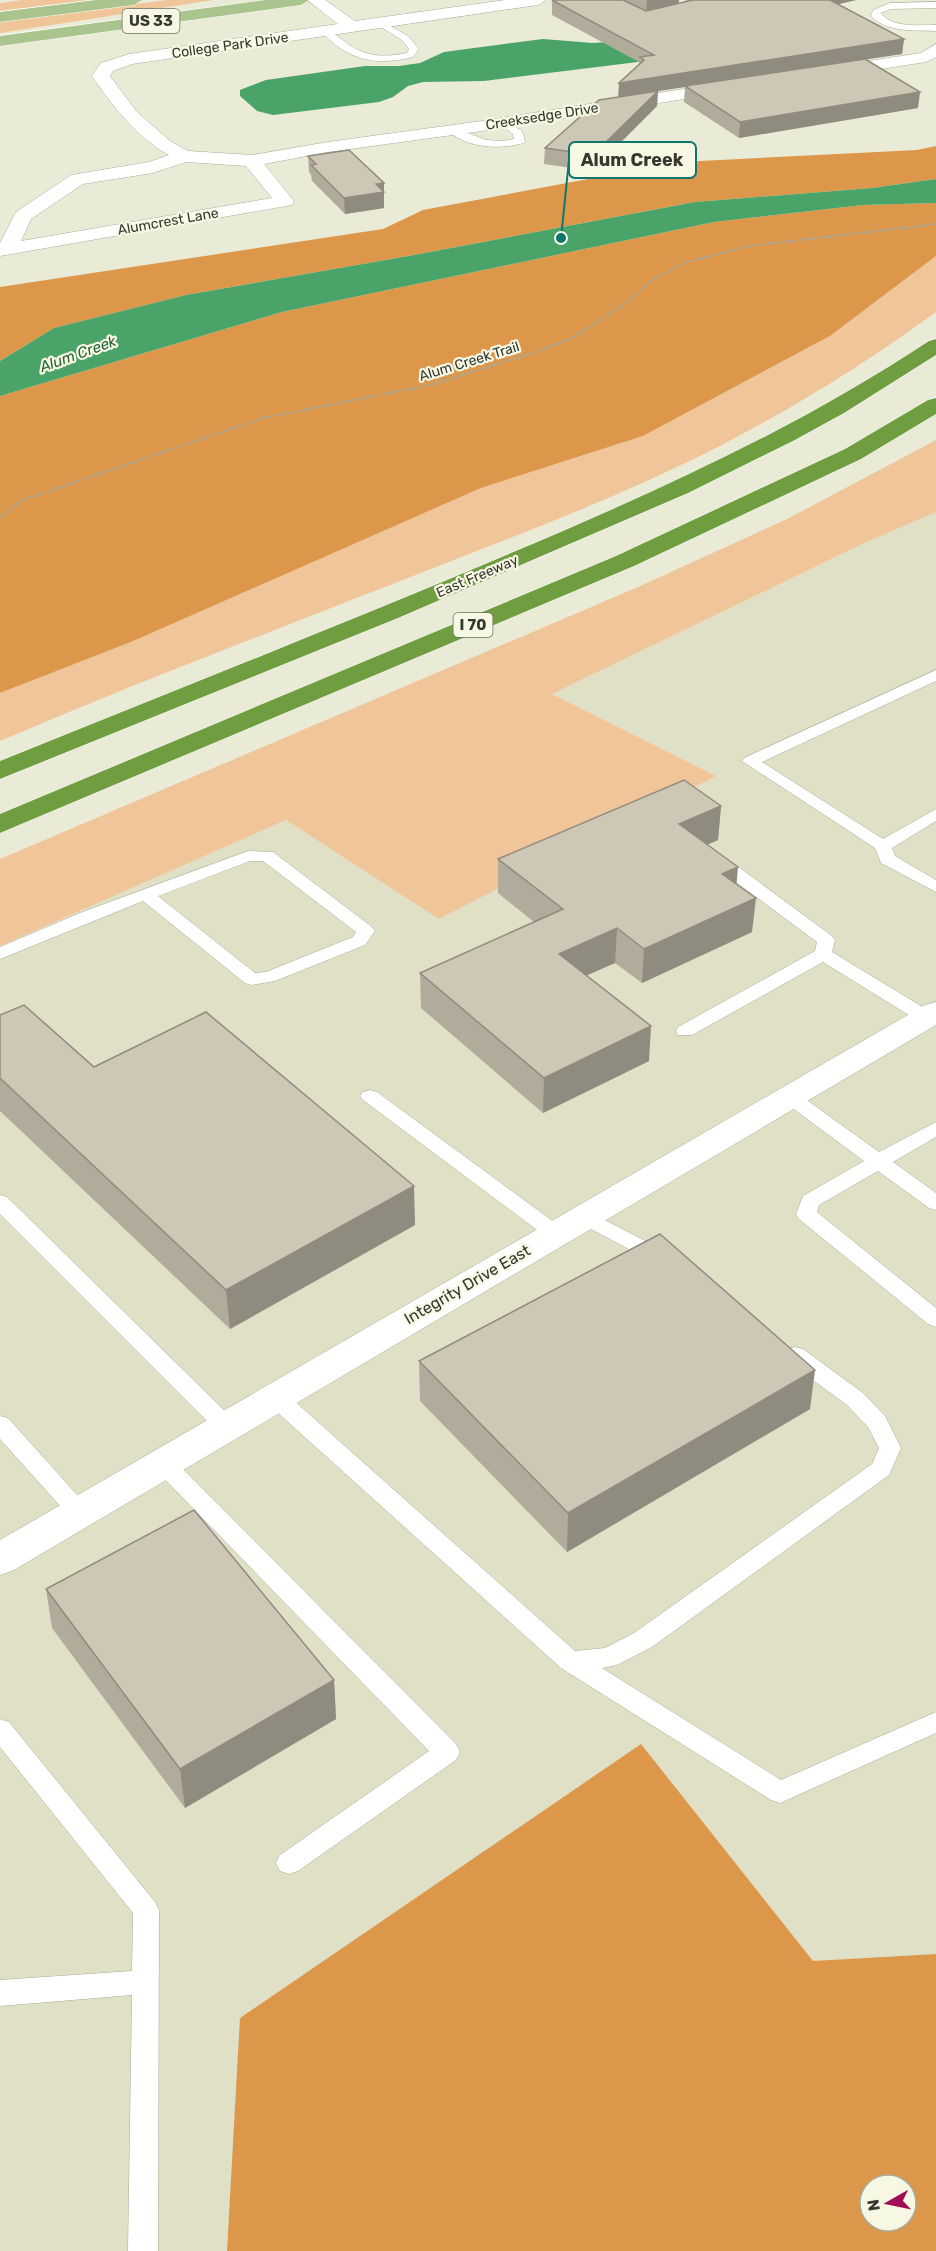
<svg xmlns="http://www.w3.org/2000/svg" width="936" height="2251" font-family="Rubik,sans-serif">
	<style>
		.built { fill: #dfe0c5 }
		.green { fill: #f1c59a }
		.forest { fill: #dc974b; fill-rule: evenodd }
		.water { fill: #4aa469 }
		.lines { fill: none; stroke-linecap: round; stroke-linejoin: round }
		.service-casing { stroke: #aaab99; stroke-width: 1 }
		.minor-casing { stroke: #aaab99; stroke-width: 1 }
		.primary-casing { stroke: #fff; stroke-width: 1 }
		.motorway-casing { stroke: #fff; stroke-width: 1 }
		.path { stroke: #a9aa9a; stroke-width: 2; stroke-dasharray: 3 1.5; stroke-linecap: butt }
		.service { fill: #fff; fill-rule: evenodd }
		.minor { fill: #fff; fill-rule: evenodd }
		.primary { fill: #a9c48c; fill-rule: evenodd }
		.motorway { fill: #6f9d3f; fill-rule: evenodd }
		.wall { fill: #b1ab9c }
		.shaded-wall { fill: #908b7f }
		.building { fill: #cec7b5; stroke: #908b7f; stroke-width: 1.5 }
		.labels { text-anchor: middle; stroke-width: 4.5; stroke-linejoin: round; paint-order: stroke }
		.far-street-label { font-size: 14px; fill: #36372f; stroke: #f7f8e4 }
		.shield { fill: #f7f8e4; stroke: #707165; stroke-width: 1.5 }
		.shield-label { font-size: 15px; font-weight: bold; fill: #36372f }
		.far-water-label { font-size: 15px; font-style: italic; fill: #23623b; stroke: #f7f8e4 }
		.street-label { font-size: 16px; fill: #36372f; stroke: #f7f8e4 }
		.leader { fill: none; stroke: #0f766e; stroke-width: 2 }
		.callout-dot { fill: #0f766e; stroke: #f7f8e4; stroke-width: 2 }
		.callout { fill: #f7f8e4; stroke: #0f766e; stroke-width: 2 }
		.callout-label { font-size: 18px; text-anchor: middle; font-weight: bold; fill: #36372f }
	</style>
	<rect width="100%" height="100%" fill="#eaebd7"/>
	<polygon class="built" points="936,512 936,1954 813,1961 641,1744 241,2018 227,2251 0,2251 0,946 286,820 439,918 716,776 552,694 860,545"/>
	<g class="green">
		<polygon points="22,0 88,0 0,11 0,3"/>
		<polygon points="167,0 213,0 0,33 0,21"/>
		<path d="M936 256V312C862 366 789 411 706 453 604 504 496 543 390 585 260 636 129 686 0 741V693L131 642 481 488 643 436 830 336Z"/>
		<polygon points="936,440 936,512 860,545 552,694 716,776 439,919 286,820 0,946 0,859 638,587 787,519"/>
	</g>
	<g class="forest">
		<polygon points="936,146 936,179 872,188 695,202 414,255 186,295 54,328 0,361 0,287 383,229 423,210 647,168 700,161 917,150"/>
		<polygon points="936,203 936,256 830,336 643,436 481,488 131,642 0,693 0,396 282,312 714,222 863,205"/>
		<path d="M641 1744 813 1961 936 1954V2251H227L240 2018ZM870 2185H906V2221H870Z"/>
	</g>
	<g class="water">
		<polygon points="543,39 593,43 622,41 727,51 484,81 423,82 408,86 393,97 379,102 273,115 257,111 240,96 240,90 266,80 365,66 399,66 420,63 444,52"/>
		<polygon points="936,179 936,203 863,205 714,222 282,312 0,396 0,361 54,328 186,295 414,255 695,202 872,188"/>
	</g>
	<g class="lines">
		<defs>
			<g id="service">
				<path d="M936 2V8L891 9 881 13C891 28 919 25 936 25V31C915 30 887 33 871 16L873 10 890 3Z"/>
				<path d="M382 21 408 36 419 49 413 57C377 66 348 61 322 32L330 30C357 53 371 60 407 53L409 49 402 40 379 26 377 24Z"/>
				<path d="M503 120 522 131 525 141 524 143C499 150 466 148 447 130L452 127 486 140 502 141 514 139 513 134 498 123Z"/>
				<polygon points="936,670 936,681 762,762 883,839 936,809 936,821 892,848 895,856 936,880 936,892 881,863 875,848 742,761 744,758"/>
				<path d="M248 851 273 852 372 927 375 931 365 945 275 981 251 985 245 983 143 901 0 959V947L80 913ZM250 861H263L356 932 353 937 266 972 255 973 158 896Z"/>
				<polygon points="727,862 733,863 832,936 835,940 832,952 934,1014 936,1018 934,1022 920,1022 823,962 692,1035 678,1035 676,1031 678,1027 815,951 817,942 721,871 718,867 721,863"/>
				<polygon points="370,1090 377,1092 562,1228 565,1233 562,1238 555,1240 548,1238 363,1100 360,1096 363,1092"/>
				<polygon points="790,1091 797,1093 879,1152 936,1122 936,1137 893,1162 936,1193 936,1210 929,1208 878,1171 819,1205 817,1212 936,1308 936,1327 928,1324 799,1219 796,1214 803,1196 864,1161 783,1101 780,1097 783,1093"/>
				<polygon points="0,1195 7,1197 234,1420 237,1426 234,1432 226,1434 218,1432 0,1214"/>
				<polygon points="583,1209 669,1253 672,1258 669,1263 662,1265 655,1263 576,1221 573,1216 576,1211"/>
				<polygon points="795,1347 803,1349 863,1393 885,1416 901,1448 889,1475 652,1647 617,1665 602,1668 781,1780 936,1712 936,1733 780,1803 771,1800 561,1668 267,1403 264,1397 267,1391 275,1389 283,1391 575,1651 605,1648 634,1633 872,1464 879,1448 868,1427 847,1405 787,1361 784,1355 787,1349"/>
				<polygon points="0,1416 8,1418 87,1506 90,1512 87,1518 79,1521 71,1518 0,1439"/>
				<polygon points="163,1454 171,1457 456,1744 460,1752 456,1760 298,1871 289,1874 280,1871 276,1863 280,1855 429,1751 155,1469 152,1463 155,1457"/>
				<polygon points="0,1719 9,1722 155,1902 159,1910 158,2251 128,2251 132,1995 0,2006 0,1980 132,1971 133,1913 0,1747"/>
			</g>
			<g id="minor">
				<path d="M307 0H325L355 21 505 0H546L538 5 132 64 113 71 110 76 136 111 170 141 188 151 252 155 328 142 482 121 728 82 734 83 737 87 734 91 728 92 482 131 328 152 264 164 294 201 292 205 0 256V243L16 212 71 175 149 162 169 155C136 137 113 106 92 76L101 63 129 54 338 24ZM186 162 246 166 272 198 21 241 31 219 83 184 153 173Z"/>
				<polygon points="936,44 936,57 926,62 829,77 823,76 821,72 823,68 829,67 921,53"/>
				<polygon points="936,1002 936,1025 14,1570 0,1575 0,1540 925,1005"/>
			</g>
			<g id="primary">
				<polygon points="96,0 142,0 134,5 0,22 0,12"/>
				<polygon points="266,0 309,0 301,5 0,46 0,36"/>
			</g>
			<g id="motorway">
				<path d="M936 339V355L844 413 793 441 688 493 398 618 0 779V761C157 698 315 635 471 570 630 503 784 437 929 341Z"/>
				<polygon points="936,398 936,414 861,459 634,566 0,833 0,814 616,556 845,449 928,400"/>
			</g>
		</defs>
		<use href="#service" class="service-casing"/>
		<use href="#minor" class="minor-casing"/>
		<use href="#primary" class="primary-casing"/>
		<use href="#motorway" class="motorway-casing"/>
		<polyline class="path" points="0,517 23,500 263,418 430,385 536,352 572,338 623,305 654,279 687,262 749,246 936,224"/>
		<use href="#service" class="service"/>
		<use href="#minor" class="minor"/>
		<use href="#primary" class="primary"/>
		<use href="#motorway" class="motorway"/>
	</g>
	<g class="wall">
		<polygon points="552,0 679,0 678,3 687,1 685,0 856,0 838,4 904,39 902,54 866,59 918,108 739,138 684,102 685,87 658,91 657,106 601,162 594,161 586,170 544,164 545,148 618,97 639,64 639,62 552,15"/>
		<polygon points="308,156 384,183 384,208 345,214 312,181 311,175 309,172"/>
		<polygon points="721,806 718,840 707,845 736,884 752,932 642,983 615,963 587,975 649,1061 543,1113 421,1008 420,973 534,922 498,893 498,859"/>
		<polygon points="0,1015 94,1067 415,1225 230,1329 0,1111"/>
		<polygon points="419,1361 810,1409 567,1552 420,1401"/>
		<polygon points="46,1589 334,1680 336,1719 185,1808 52,1628"/>
	</g>
	<g class="shaded-wall">
		<polygon points="647,0 679,0 678,8 646,15"/>
		<polygon points="819,0 856,0 818,9"/>
		<polygon points="904,39 902,54 658,91 657,106 601,162 602,146 618,98 619,83"/>
		<polygon points="920,92 918,108 739,138 740,122"/>
		<polygon points="595,145 594,161 586,170 586,154"/>
		<polygon points="384,183 384,208 345,214 344,198 376,184"/>
		<polygon points="721,806 718,840 676,858 679,824"/>
		<polygon points="738,867 735,901 722,874"/>
		<polygon points="756,898 752,932 642,983 644,949"/>
		<polygon points="617,928 615,963 558,988 559,954"/>
		<polygon points="651,1026 649,1061 543,1113 544,1078"/>
		<polygon points="414,1186 415,1225 230,1329 226,1290"/>
		<polygon points="815,1370 810,1409 567,1552 568,1513"/>
		<polygon points="334,1680 336,1719 185,1808 180,1769"/>
	</g>
	<g class="building">
		<polygon points="552,0 623,0 646,11 693,0 830,0 904,39 619,83 644,60 640,57 654,55"/>
		<polygon points="865,59 920,92 740,122 685,86"/>
		<polygon points="658,91 602,146 595,145 586,154 545,148 599,100"/>
		<polygon points="349,150 384,183 376,184 384,192 344,198 311,165 316,164 308,156"/>
		<polygon points="684,780 721,806 679,824 738,867 722,874 756,898 644,949 617,928 559,954 651,1026 544,1078 420,973 563,909 498,859"/>
		<polygon points="24,1005 94,1067 206,1012 414,1186 226,1290 0,1078 0,1015"/>
		<polygon points="660,1234 815,1370 568,1513 419,1361"/>
		<polygon points="194,1510 334,1680 180,1769 46,1589"/>
	</g>
	<g class="labels">
		<g class="far-street-label">
			<text transform="translate(230 45) rotate(-8)" y="5">College Park Drive</text>
			<text transform="translate(542 116) rotate(-9)" y="5">Creeksedge Drive</text>
			<text transform="translate(168 221) rotate(-10)" y="5">Alumcrest Lane</text>
			<text transform="translate(469 361) rotate(-17)" y="5">Alum Creek Trail</text>
			<text transform="translate(477 576) rotate(-23)" y="5">East Freeway</text>
		</g>
		<g class="shield">
			<rect x="122.5" y="9" width="57" height="24" rx="4.5"/>
			<rect x="453.5" y="613" width="39" height="24" rx="4.5"/>
		</g>
		<g class="shield-label">
			<text x="151" y="26">US 33</text>
			<text x="473" y="630">I 70</text>
		</g>
		<g class="far-water-label">
			<text transform="translate(78 354) rotate(-20)" y="5">Alum Creek</text>
		</g>
		<g class="street-label">
			<text transform="translate(467 1284) rotate(-30)" y="6">Integrity Drive East</text>
		</g>
	</g>
	<path class="leader" d="M561 238L569 160"/>
	<circle class="callout-dot" cx="561" cy="238" r="6"/>
	<rect class="callout" x="569" y="142" width="127" height="36" rx="6"/>
	<g class="callout-label">
		<text x="632" y="166">Alum Creek</text>
	</g>
	<g transform="translate(888 2203) rotate(261)"><circle r="28" fill="#f7f8e4" stroke="#aaab9c" stroke-width="1.5"/>
	<path d="M0-4.5L10 22L0 15L-10 22Z" fill="#a00e54"/>
	<text y="-9" font-size="16" font-weight="bold" text-anchor="middle" fill="#36372f">N</text>
	</g>
</svg>
